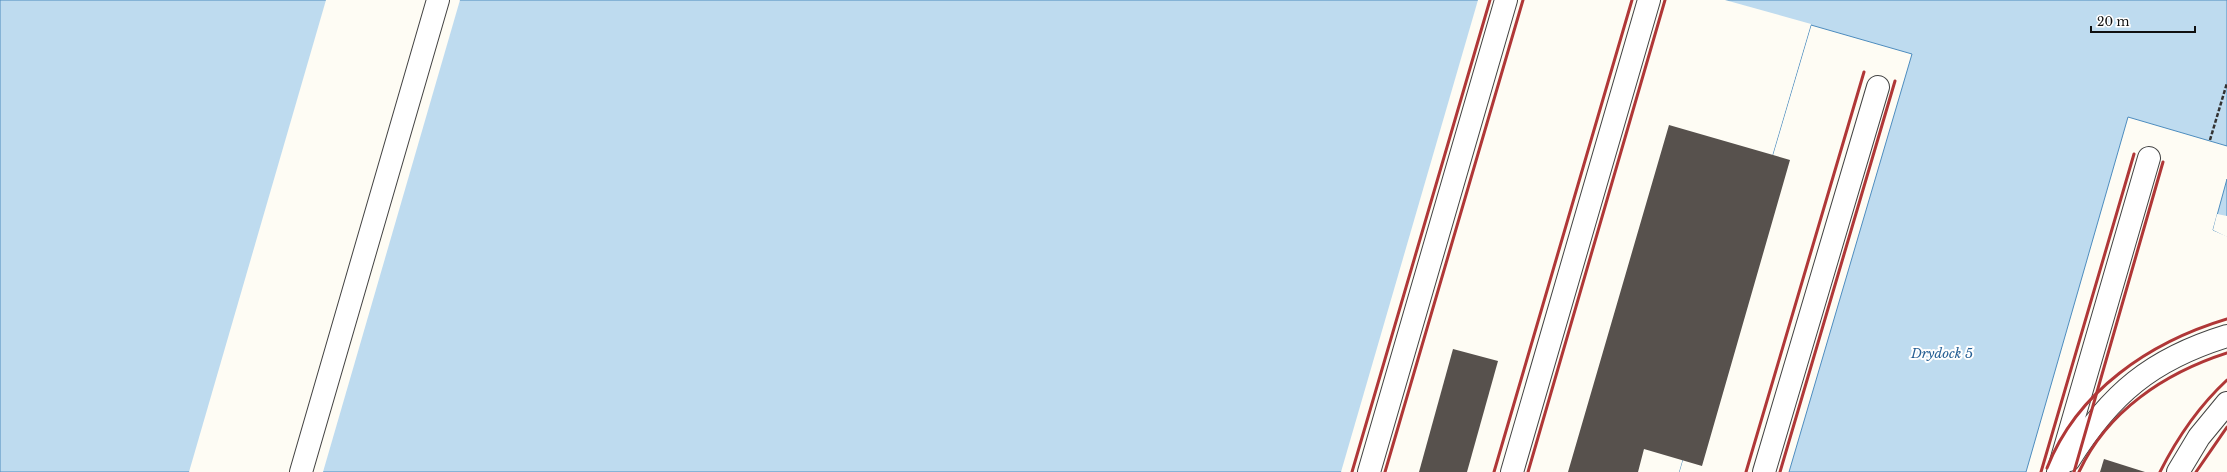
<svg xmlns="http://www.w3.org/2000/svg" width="2227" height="472" font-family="'Libre Baskerville',serif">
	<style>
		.water { fill: #bedbef; stroke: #4d8cbe }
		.pier { fill: #fefcf4 }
		.building { fill: #57514d }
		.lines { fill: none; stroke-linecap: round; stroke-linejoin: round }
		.minor-casing { stroke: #434343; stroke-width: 24 }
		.path { stroke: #323232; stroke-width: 2.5; stroke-dasharray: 4 2; stroke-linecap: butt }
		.minor { stroke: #fff; stroke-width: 22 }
		.rail { stroke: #b03737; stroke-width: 3 }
		.labels { text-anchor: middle; stroke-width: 4; stroke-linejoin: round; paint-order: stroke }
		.water-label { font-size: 13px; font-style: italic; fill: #265f94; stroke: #fff }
	</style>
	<rect width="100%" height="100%" fill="#fefcf4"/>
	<g class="water">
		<polygon points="0,0 2227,0 2227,146 2128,117 2026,472 1789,472 1912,54 1811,25 1679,472 0,472"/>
		<polygon points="2227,179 2227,236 2213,230"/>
	</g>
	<g class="pier">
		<polygon points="326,0 460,0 323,472 189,472"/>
		<polygon points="1478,0 1725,0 1811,24 1679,472 1341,472"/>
		<polygon points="2217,214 2227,216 2227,237 2213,230"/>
	</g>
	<g class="building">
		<polygon points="1669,125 1790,160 1702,466 1644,449 1638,472 1568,472"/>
		<polygon points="1453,349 1498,361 1467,472 1419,472"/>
		<polygon points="2104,459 2145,472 2100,472"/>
	</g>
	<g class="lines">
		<defs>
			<g id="minor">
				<path d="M2069 460C2110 394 2152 359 2227 336"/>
				<polyline points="301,472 438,0"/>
				<polyline points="1369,472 1506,0"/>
				<polyline points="1512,472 1649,0"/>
				<polyline points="1764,472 1878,87"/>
				<polyline points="2058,472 2149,158"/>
				<polyline points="2178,472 2199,437 2227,403"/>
			</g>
		</defs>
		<use href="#minor" class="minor-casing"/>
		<polyline class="path" points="2210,140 2227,83"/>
		<use href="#minor" class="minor"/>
		<g class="rail">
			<path d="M2047 468C2077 391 2150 342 2227 319"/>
			<polyline points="1352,472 1490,0"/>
			<polyline points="1385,472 1523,0"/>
			<polyline points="1494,472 1632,0"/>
			<polyline points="1528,472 1665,0"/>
			<polyline points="1746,472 1864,72"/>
			<polyline points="1780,472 1895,81"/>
			<polyline points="2041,472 2134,154"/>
			<polyline points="2074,472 2163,162"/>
			<path d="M2079 472C2107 411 2165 373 2227 353"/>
			<path d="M2160 472C2177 438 2199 406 2227 380"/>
			<polyline points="2196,472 2227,427"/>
		</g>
	</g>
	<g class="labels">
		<g class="water-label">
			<text x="1942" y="358">Drydock 5</text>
		</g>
	</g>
	<path d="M2091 26v6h104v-6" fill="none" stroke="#101010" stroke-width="2"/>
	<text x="2097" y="26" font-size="12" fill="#101010" stroke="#ffffff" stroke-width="3" paint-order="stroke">20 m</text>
</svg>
